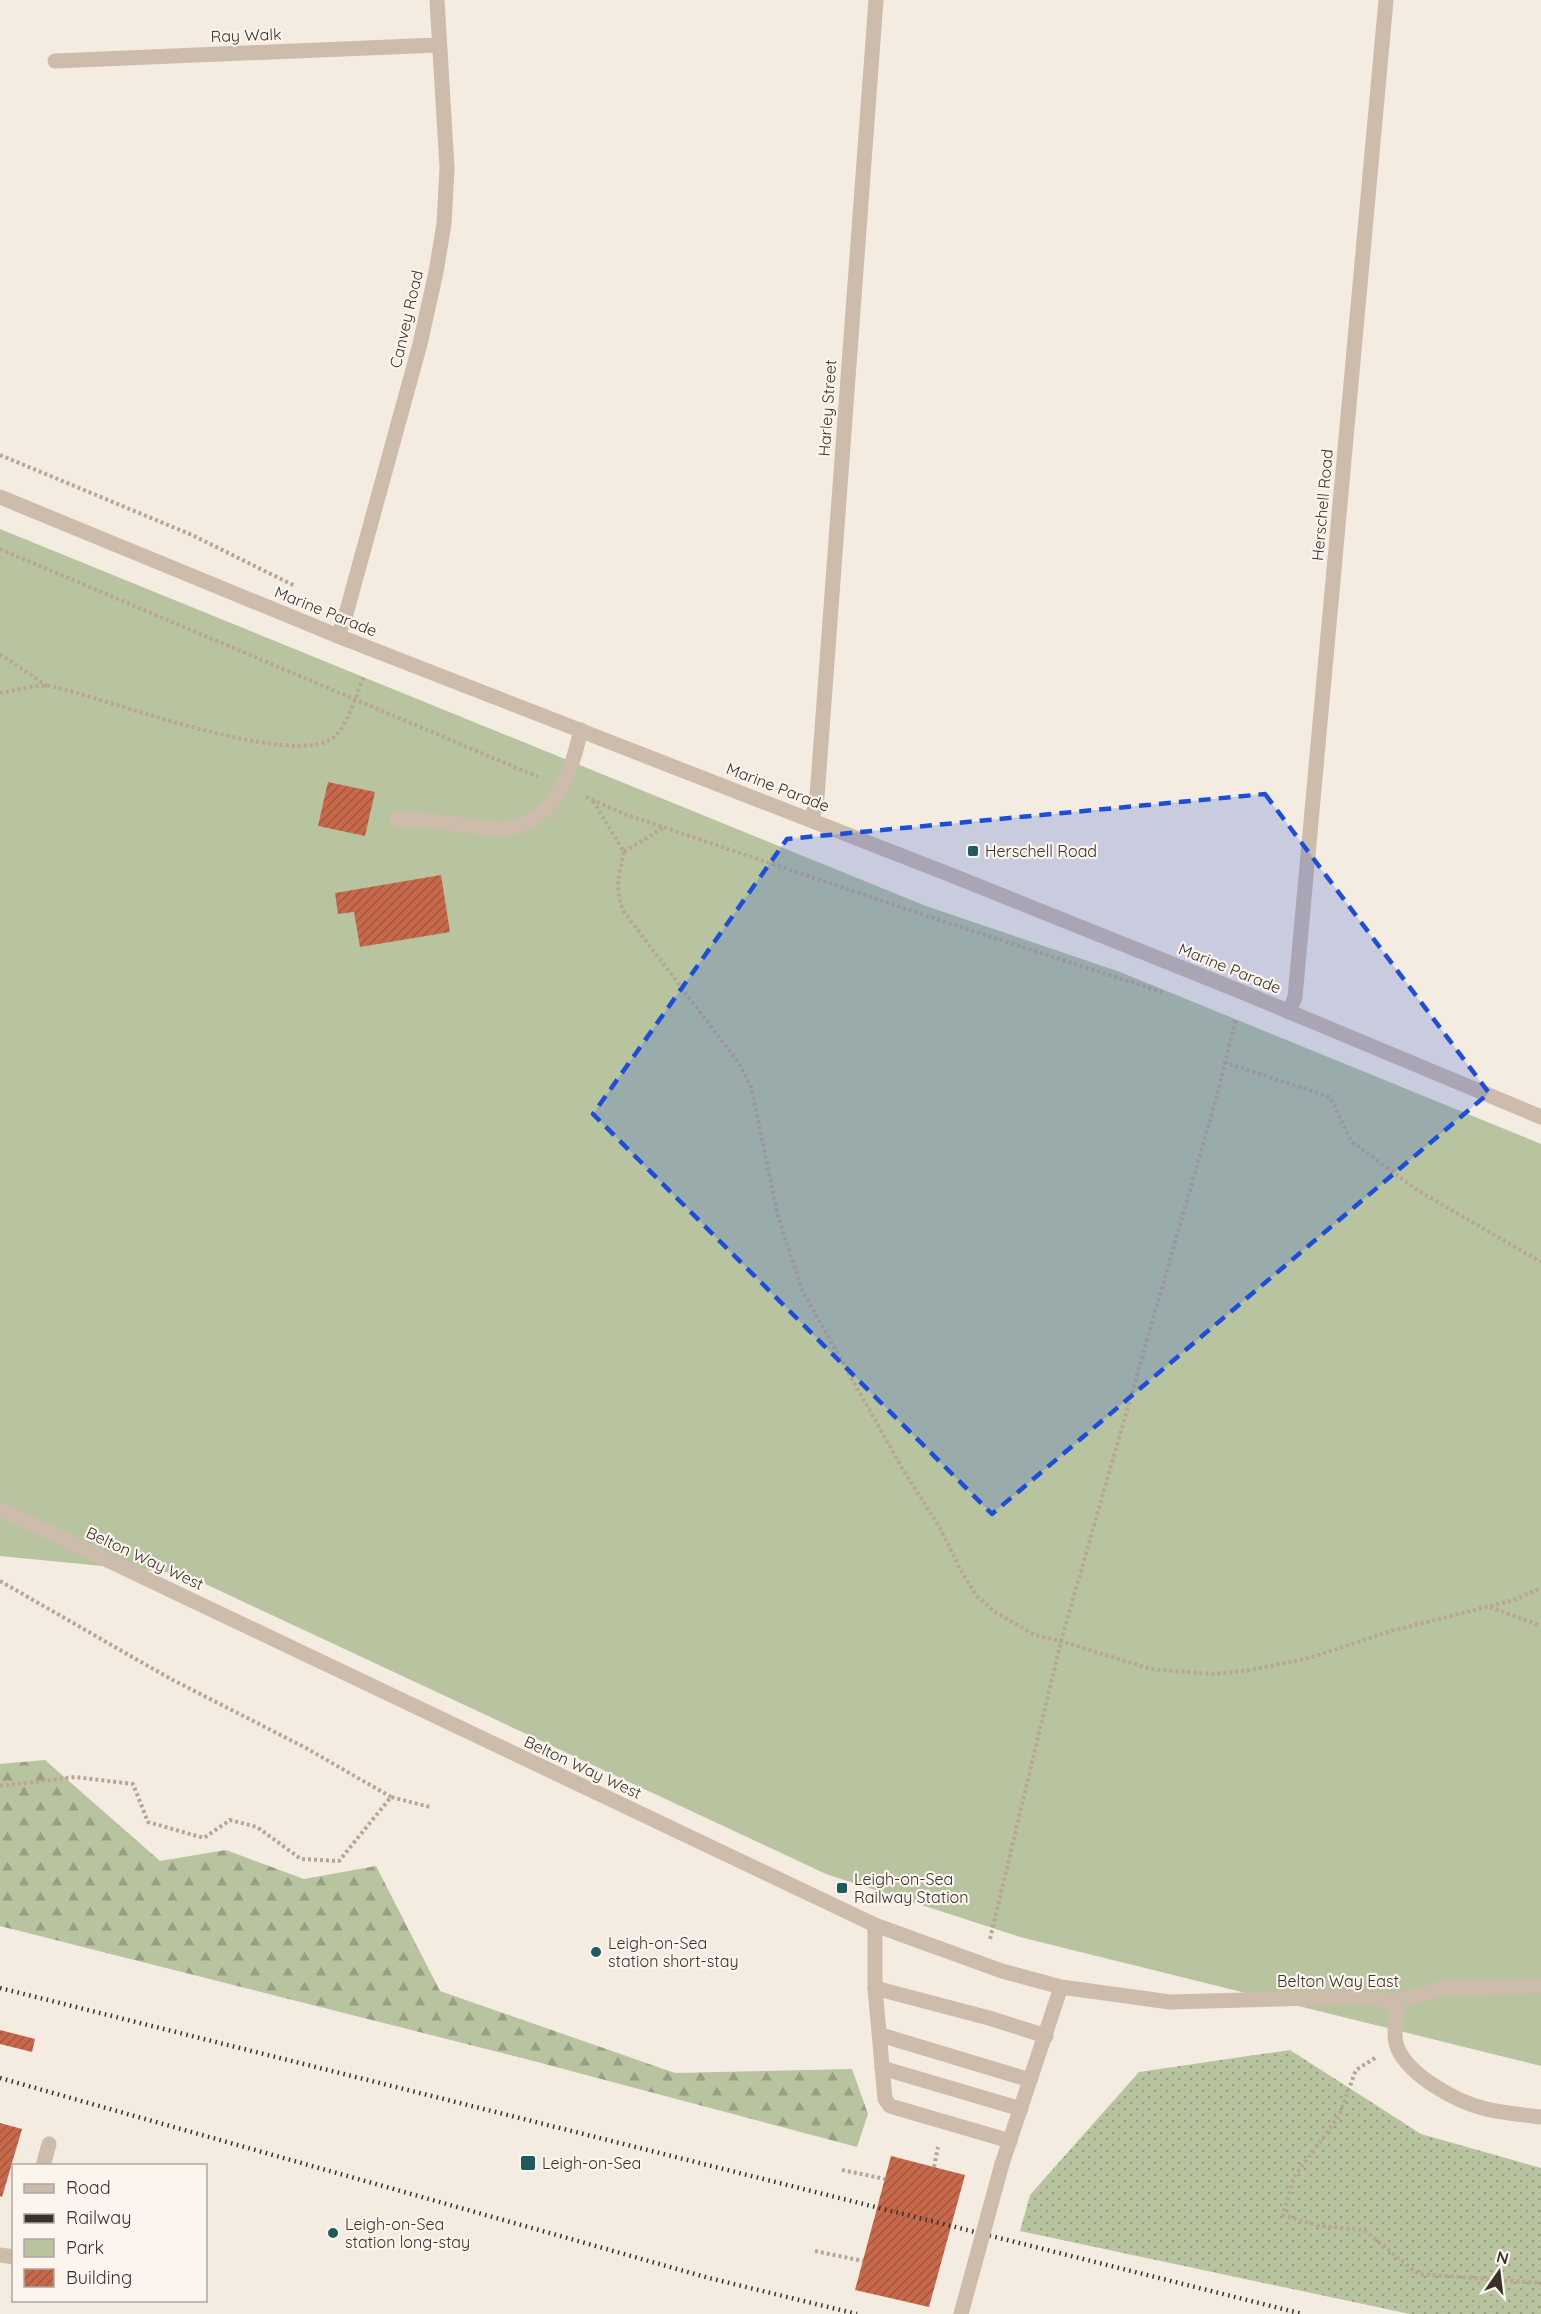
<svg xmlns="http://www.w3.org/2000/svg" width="1541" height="2314" font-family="Quicksand,sans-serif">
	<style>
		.grass { fill: url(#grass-dots) }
		.forest { fill: url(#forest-firs) }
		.park { fill: #b8c4a0 }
		.building { fill: url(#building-hatch) }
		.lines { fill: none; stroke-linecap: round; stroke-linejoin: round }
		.path { stroke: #b9a596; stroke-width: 4; stroke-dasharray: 3 3; stroke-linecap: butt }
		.service { stroke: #cdbbac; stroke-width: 15 }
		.minor { stroke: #cdbbac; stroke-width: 15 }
		.tertiary { stroke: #cdbbac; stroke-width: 15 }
		.rail { stroke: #3b302b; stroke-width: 4.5; stroke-dasharray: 1.5 4.5; stroke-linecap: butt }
		.tertiary-bridge { stroke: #cdbbac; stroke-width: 15 }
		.marked { fill: #1d4ed8; fill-opacity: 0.2; stroke: #1d4ed8; stroke-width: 4.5; stroke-dasharray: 12 8; stroke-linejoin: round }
		.poi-dot { fill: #1f5a5e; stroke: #fbf5ee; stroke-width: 2 }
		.labels { text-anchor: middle; stroke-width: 4.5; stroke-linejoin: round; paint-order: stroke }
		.street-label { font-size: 16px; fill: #3b302b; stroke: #fbf5ee }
		.poi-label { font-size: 16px; fill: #3b302b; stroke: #fbf5ee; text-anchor: start }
	</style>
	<defs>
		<pattern id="grass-dots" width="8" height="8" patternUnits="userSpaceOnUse" patternTransform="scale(1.5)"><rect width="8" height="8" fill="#b8c4a0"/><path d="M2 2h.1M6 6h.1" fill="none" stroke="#97a083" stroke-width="1.8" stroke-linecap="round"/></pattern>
		<pattern id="forest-firs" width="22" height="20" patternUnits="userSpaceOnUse" patternTransform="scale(1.5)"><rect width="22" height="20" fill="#b8c4a0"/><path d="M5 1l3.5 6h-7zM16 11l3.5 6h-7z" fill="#97a083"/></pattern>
		<pattern id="building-hatch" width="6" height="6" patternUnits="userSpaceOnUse" patternTransform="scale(1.5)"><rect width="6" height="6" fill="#c8694b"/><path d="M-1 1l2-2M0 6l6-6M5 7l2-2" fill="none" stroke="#a4573f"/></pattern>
	</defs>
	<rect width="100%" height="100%" fill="#f4ebe1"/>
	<polygon class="grass" points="1290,2050 1421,2134 1541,2168 1541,2314 1410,2314 1020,2231 1030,2195 1139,2072"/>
	<polygon class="forest" points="45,1760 160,1861 226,1850 304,1879 376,1866 440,1991 675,2073 852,2069 868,2114 857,2147 522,2058 0,1926 0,1764"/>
	<polygon class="park" points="0,529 926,906 1120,972 1541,1144 1541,2066 1020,1937 826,1874 184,1574 0,1556"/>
	<g class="building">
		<polygon points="328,782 375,792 365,836 318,826"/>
		<polygon points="441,875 450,932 360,947 354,912 338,914 335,893"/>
		<polygon points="0,2030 35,2039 32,2052 0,2044"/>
		<polygon points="0,2123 22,2129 2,2197 0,2196"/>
		<polygon points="891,2156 965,2175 929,2307 855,2290"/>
	</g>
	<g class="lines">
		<g class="path">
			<polyline points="0,455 192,535 295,586"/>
			<polyline points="0,549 538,777"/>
			<polyline points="0,654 47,686"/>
			<path d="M0 693C15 691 35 684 50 686 103 697 295 771 334 737 348 725 357 693 364 676"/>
			<polyline points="586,797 627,815 951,924 1162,992"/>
			<polyline points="593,801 624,852 663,828"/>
			<path d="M624 852C619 876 614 889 624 912L739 1063 751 1087 778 1216 802 1290 902 1468 940 1528 961 1571 976 1595 995 1612 1035 1635 1061 1641 1151 1669 1211 1674 1245 1671 1309 1658 1391 1631 1514 1600 1541 1588"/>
			<polyline points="1227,1061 1226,1063 1330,1097 1351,1141 1417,1190 1541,1262"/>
			<polyline points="0,1581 169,1678 306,1748 391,1797"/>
			<polyline points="1490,1607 1541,1626"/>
			<polyline points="0,1786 75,1777 133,1784 148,1822 204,1838 230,1820 257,1827 301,1859 339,1861 391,1797 430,1807"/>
			<polyline points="990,1939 1061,1641 1216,1099 1236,1019"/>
			<polyline points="1375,2058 1356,2070 1339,2116 1294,2177 1283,2215 1320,2226 1364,2230 1418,2274 1541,2283"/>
			<polyline points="934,2167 938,2147"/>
			<polyline points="842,2170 885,2179"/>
			<polyline points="815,2251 863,2261"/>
		</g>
		<g class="service">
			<path d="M397 819C421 820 443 822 467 825 478 826 492 830 504 829 557 821 570 775 581 730"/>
			<polyline points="875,1925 875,1988 885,2099 890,2106 1010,2141"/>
			<polyline points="875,1988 989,2018 1046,2036"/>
			<polyline points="881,2035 1030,2080"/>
			<polyline points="882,2068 1021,2109"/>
			<polyline points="43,2166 49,2144"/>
			<polyline points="0,2255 14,2257"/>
		</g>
		<g class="minor">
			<polyline points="55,61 438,45"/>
			<polyline points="338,636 346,614 420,344 436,272 444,224 447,168 437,0"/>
			<polyline points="812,819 817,797 876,0"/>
			<polyline points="1289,1012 1295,997 1386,0"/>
		</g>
		<g class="tertiary">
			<polyline points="0,497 338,636 951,875 1242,992 1541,1117"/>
			<polyline points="0,1509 875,1925 1002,1971 1061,1987 1170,2002 1353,1997 1398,2001 1443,1988 1541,1986"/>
			<path d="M1398 2001C1397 2013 1393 2031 1396 2043 1404 2074 1457 2102 1486 2109 1504 2113 1523 2115 1541 2117"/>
			<polyline points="1002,2164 1061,1987"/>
		</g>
		<g class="rail">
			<polyline points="0,1988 1303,2314"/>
			<polyline points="0,2078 709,2278 857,2314"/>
		</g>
		<polyline class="tertiary-bridge" points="961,2314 1002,2164"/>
	</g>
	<path class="marked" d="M1265 794 1489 1093 992 1514 593 1114 787 839Z"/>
	<g class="poi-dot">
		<rect x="967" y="845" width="12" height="12" rx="3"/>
		<rect x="836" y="1882" width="12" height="12" rx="3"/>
		<circle cx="596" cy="1952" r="6"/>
		<rect x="520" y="2155" width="16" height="16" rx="3"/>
		<circle cx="333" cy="2233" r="6"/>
	</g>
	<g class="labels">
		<g class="street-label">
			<text transform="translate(246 35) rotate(-2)" y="6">Ray Walk</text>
			<text transform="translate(406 319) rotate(-77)" y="6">Canvey Road</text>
			<text transform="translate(827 408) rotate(-86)" y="6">Harley Street</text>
			<text transform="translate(1322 505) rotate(-85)" y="6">Herschell Road</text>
			<text transform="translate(326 611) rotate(22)" y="6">Marine Parade</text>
			<text transform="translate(778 787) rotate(21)" y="6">Marine Parade</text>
			<text transform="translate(1230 968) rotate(22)" y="6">Marine Parade</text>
			<text transform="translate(145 1558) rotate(25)" y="6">Belton Way West</text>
			<text transform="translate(583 1767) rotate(25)" y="6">Belton Way West</text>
			<text x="1338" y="1987">Belton Way East</text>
		</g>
		<g class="poi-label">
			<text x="985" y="857">Herschell Road</text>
			<text x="854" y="1885">Leigh-on-Sea<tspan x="854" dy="18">Railway Station</tspan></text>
			<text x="608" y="1949">Leigh-on-Sea<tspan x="608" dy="18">station short-stay</tspan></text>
			<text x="542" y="2169">Leigh-on-Sea</text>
			<text x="345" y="2230">Leigh-on-Sea<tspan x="345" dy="18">station long-stay</tspan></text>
		</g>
	</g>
	<rect x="12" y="2164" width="195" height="138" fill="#fbf5ee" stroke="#aea6a0" stroke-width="1.5"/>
	<rect x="24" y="2184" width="30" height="9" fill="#cdbbac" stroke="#aea6a0" stroke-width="1.5"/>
	<text x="66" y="2194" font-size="18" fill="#3b302b">Road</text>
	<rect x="24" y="2214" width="30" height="9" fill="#3b302b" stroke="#aea6a0" stroke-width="1.5"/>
	<text x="66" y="2224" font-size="18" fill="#3b302b">Railway</text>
	<rect x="24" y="2239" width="30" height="18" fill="#b8c4a0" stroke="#aea6a0" stroke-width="1.5"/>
	<text x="66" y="2254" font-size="18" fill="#3b302b">Park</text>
	<rect x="24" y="2269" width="30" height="18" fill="url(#building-hatch)" stroke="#aea6a0" stroke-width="1.5"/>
	<text x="66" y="2284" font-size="18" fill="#3b302b">Building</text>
	<g transform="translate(1499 2272) rotate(14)" stroke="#fbf5ee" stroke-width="4.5" paint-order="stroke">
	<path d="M0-4.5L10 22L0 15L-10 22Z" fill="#3b302b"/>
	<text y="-9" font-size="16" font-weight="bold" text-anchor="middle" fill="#3b302b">N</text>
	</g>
</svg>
